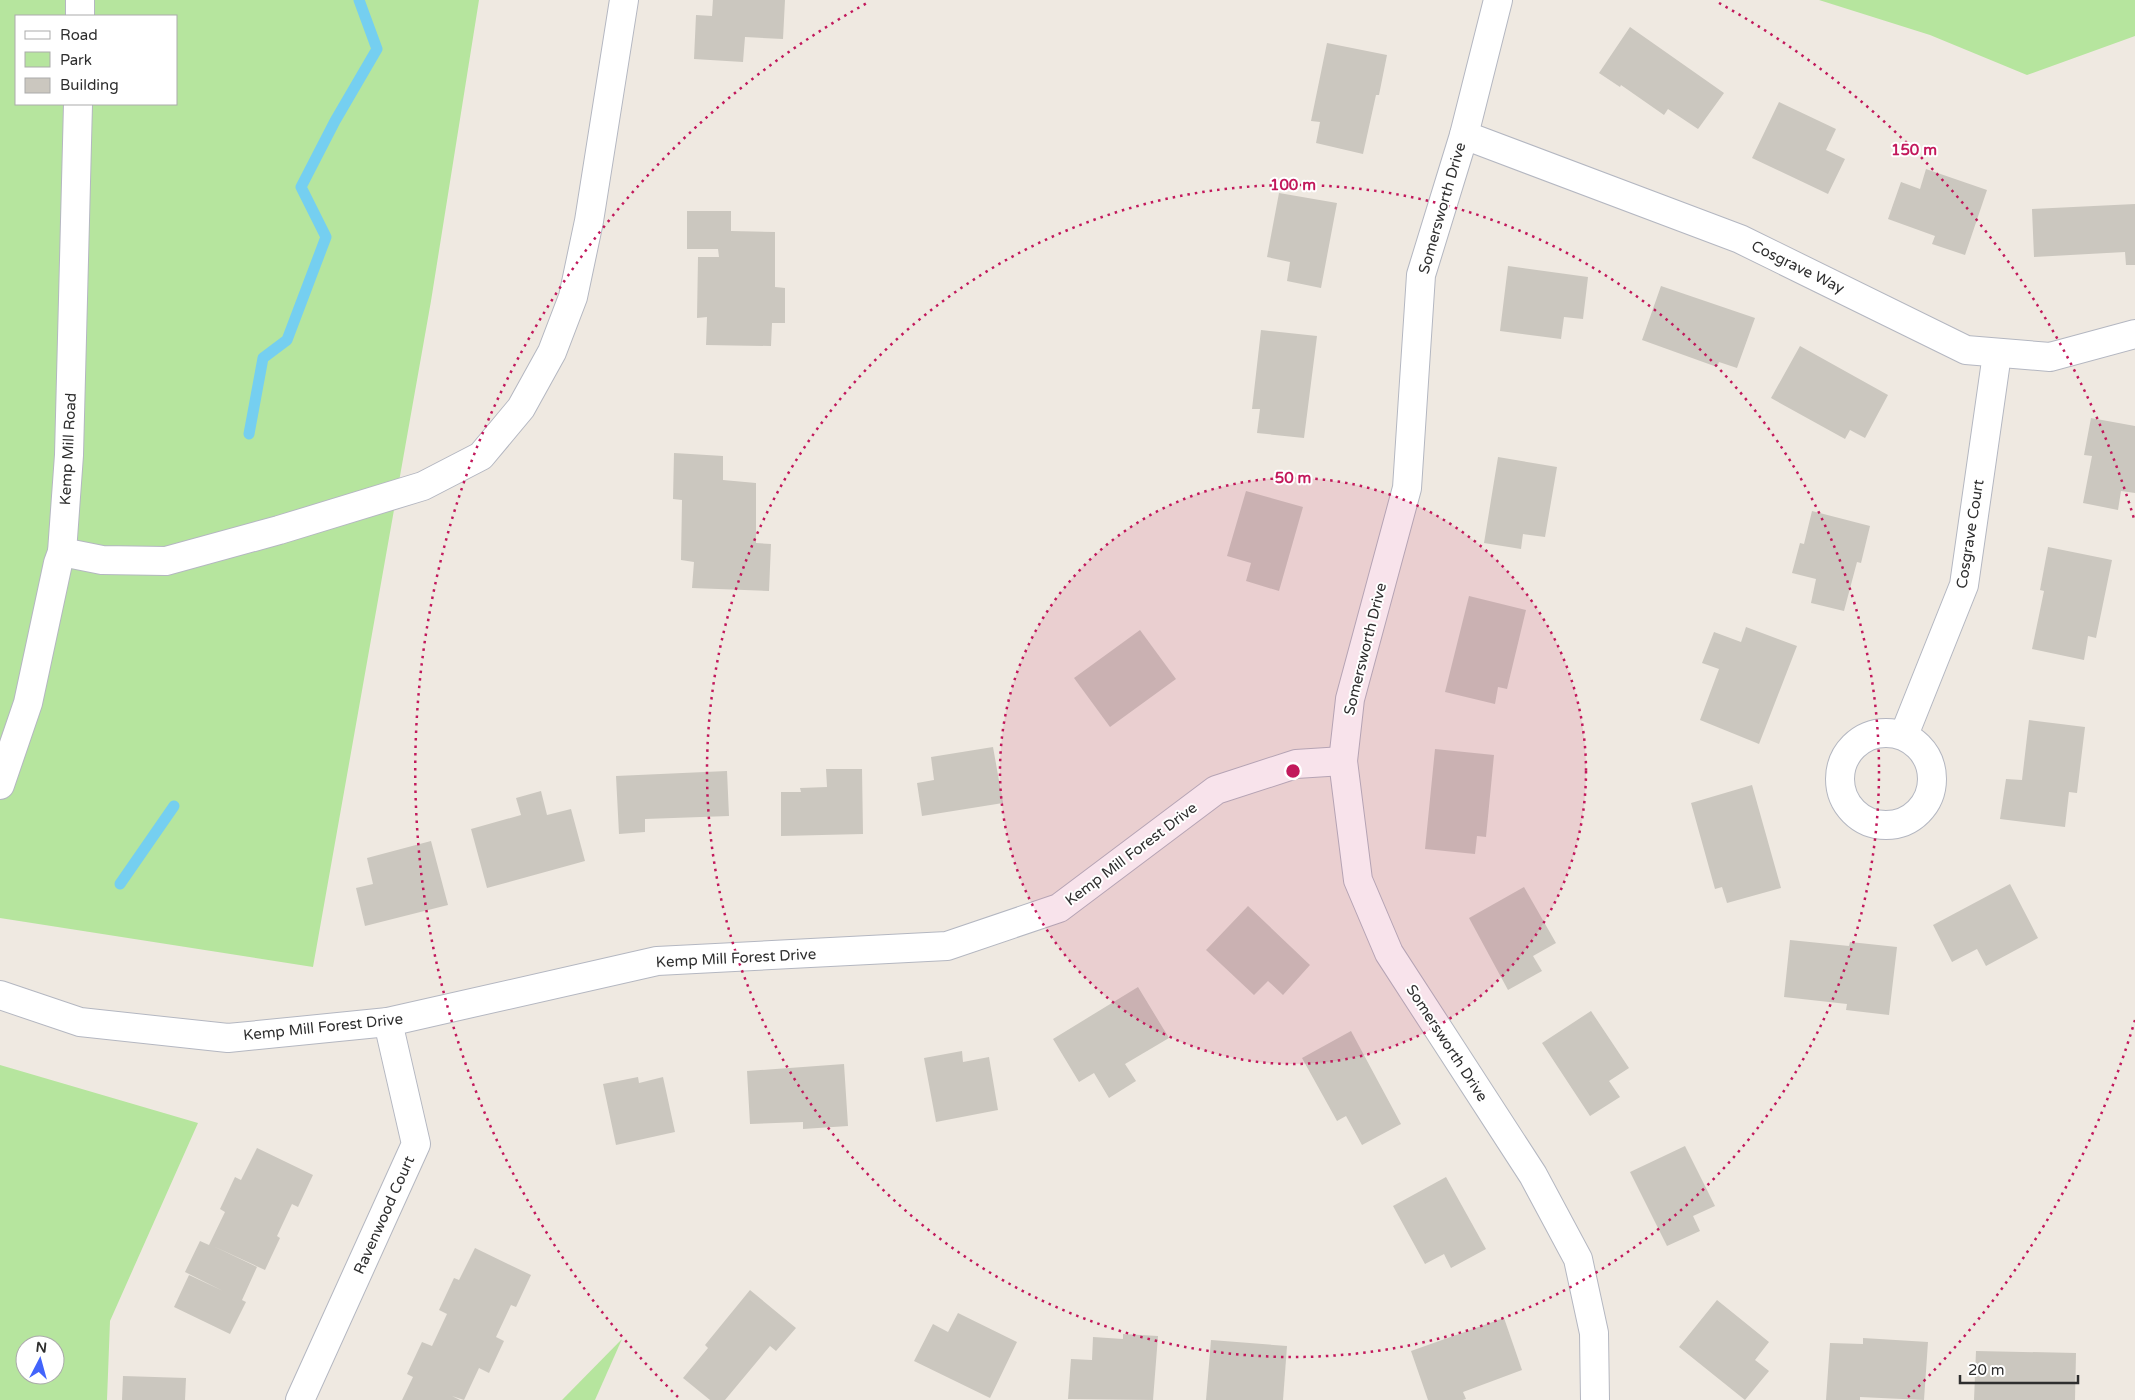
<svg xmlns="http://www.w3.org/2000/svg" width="2135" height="1400" font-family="'Varela Round',sans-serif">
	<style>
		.green { fill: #b6e59e; fill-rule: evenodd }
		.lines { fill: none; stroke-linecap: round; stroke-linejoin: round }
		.stream { stroke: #75cff0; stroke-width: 11 }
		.building { fill: #cbc7bf }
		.minor-casing { stroke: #b4b7c1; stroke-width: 30 }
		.minor { stroke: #fff; stroke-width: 28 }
		.ring { fill: none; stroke: #c2185b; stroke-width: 2.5; stroke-dasharray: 2.5 5 }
		.labels { text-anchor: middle; stroke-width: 4; stroke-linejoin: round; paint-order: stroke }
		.street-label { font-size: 15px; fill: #2e2e2e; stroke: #fff }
		.centre { fill: #c2185b; stroke: #fff; stroke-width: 2.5 }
		.ring-label { font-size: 15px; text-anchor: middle; font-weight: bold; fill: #c2185b; stroke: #fff; stroke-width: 4; stroke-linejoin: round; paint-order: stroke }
	</style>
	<rect width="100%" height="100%" fill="#efe9e1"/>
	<g class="green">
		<path d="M0 0H479L431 301 313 967 0 918ZM16 16H176V104H16Z"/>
		<polygon points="1819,0 2135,0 2135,36 2027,75 1930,35"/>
		<path d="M0 1065 198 1123 110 1321 107 1400H0ZM25 1345H55V1375H25Z"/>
		<polygon points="622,1339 595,1400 562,1400"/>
	</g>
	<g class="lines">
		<g class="stream">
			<polyline points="249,434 263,358 287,340 326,237 301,187 335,121 377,49 359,0"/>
			<polyline points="120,884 174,806"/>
		</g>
	</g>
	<g class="building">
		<polygon points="713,0 785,0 783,39 745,37 743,62 694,59 696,15 712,16"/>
		<polygon points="1630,27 1724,93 1698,129 1668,109 1664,115 1621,85 1620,87 1599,73"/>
		<polygon points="1327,43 1387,55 1379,95 1376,95 1363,154 1316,143 1320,122 1311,121"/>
		<polygon points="1779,102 1836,129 1826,150 1845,159 1828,194 1752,158"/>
		<polygon points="1926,169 1987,190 1965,255 1932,244 1935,236 1888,219 1901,182 1920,189"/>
		<polygon points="1279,193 1337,203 1321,288 1287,281 1290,262 1267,257"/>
		<polygon points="2135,204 2135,265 2126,265 2125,252 2034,257 2032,209"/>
		<polygon points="687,211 731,211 731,231 775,232 775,287 785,288 785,323 772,323 771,346 706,345 707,317 697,318 698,257 719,257 718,249 687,249"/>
		<polygon points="1508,266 1588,277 1583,319 1564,317 1561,339 1500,331"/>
		<polygon points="1661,286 1755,318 1737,368 1719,362 1717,367 1642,340"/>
		<polygon points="1261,330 1317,336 1304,438 1257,433 1260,409 1252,409"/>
		<polygon points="1800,346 1888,395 1865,438 1850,430 1845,439 1771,398"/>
		<polygon points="2091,418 2135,426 2135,493 2121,491 2118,510 2083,503 2092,456 2084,455"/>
		<polygon points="674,453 723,456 723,480 756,483 756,543 771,544 769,591 692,588 694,562 681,560 682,500 673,499"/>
		<polygon points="1498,457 1557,467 1545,537 1523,534 1521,549 1484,543"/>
		<polygon points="1246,491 1303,507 1279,591 1246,581 1251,563 1227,556"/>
		<polygon points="1812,511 1870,526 1861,563 1857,562 1844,611 1811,603 1816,579 1792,573 1800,543 1804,544"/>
		<polygon points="2048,547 2112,560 2096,638 2088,636 2084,660 2032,649 2044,591 2040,590"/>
		<polygon points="1469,596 1526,610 1507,689 1498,687 1495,704 1445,692"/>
		<polygon points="1746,627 1797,646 1759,744 1700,720 1719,669 1702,663 1714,632 1741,642"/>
		<polygon points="1140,630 1176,679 1110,727 1074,678"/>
		<polygon points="2029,720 2085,727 2077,793 2069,792 2065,827 2000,819 2006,779 2022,780"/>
		<polygon points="993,747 1003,803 922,816 917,783 934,780 931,757"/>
		<polygon points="1435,749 1494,755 1486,837 1477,836 1475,854 1425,849"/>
		<polygon points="826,769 862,769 863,834 781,836 781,792 801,792 800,788 827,787"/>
		<polygon points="727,771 729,816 645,819 645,832 619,834 616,776"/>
		<polygon points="1752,785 1781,888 1727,903 1722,887 1715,889 1691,803"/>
		<polygon points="541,791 547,815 571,809 585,861 487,888 471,829 521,815 516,798"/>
		<polygon points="431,841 448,905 365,926 356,888 373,884 367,858"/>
		<polygon points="2010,884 2038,938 1986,966 1977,949 1952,962 1933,925"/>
		<polygon points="1524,887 1556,943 1533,956 1542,971 1508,990 1469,918"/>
		<polygon points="1248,906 1310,965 1283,995 1268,981 1254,995 1206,950"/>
		<polygon points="1790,940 1849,946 1850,942 1897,947 1889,1015 1846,1010 1847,1004 1784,997"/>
		<polygon points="1138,987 1169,1038 1125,1064 1136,1081 1109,1098 1094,1073 1079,1082 1053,1039"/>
		<polygon points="1591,1011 1629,1068 1609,1081 1620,1097 1590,1116 1542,1043"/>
		<polygon points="1351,1031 1401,1124 1362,1145 1346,1116 1337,1121 1302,1058"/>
		<polygon points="962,1051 963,1062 989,1057 998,1110 936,1122 924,1058"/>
		<polygon points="844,1064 848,1126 803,1129 803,1122 750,1124 747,1071"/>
		<polygon points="638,1077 639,1083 663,1077 675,1132 616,1145 603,1084"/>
		<polygon points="1685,1146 1715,1206 1693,1216 1700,1231 1667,1246 1630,1172"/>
		<polygon points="257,1148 313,1175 298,1207 292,1204 277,1236 280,1238 265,1270 213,1246 257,1267 242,1300 246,1302 230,1334 174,1307 189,1275 223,1291 185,1272 200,1241 209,1245 225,1212 220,1209 235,1177 241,1180"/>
		<polygon points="1446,1177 1486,1249 1451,1268 1444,1254 1425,1264 1393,1206"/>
		<polygon points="475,1248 531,1275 516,1307 511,1305 496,1337 504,1341 489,1373 479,1368 464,1400 452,1396 460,1400 402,1400 413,1377 407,1374 422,1342 432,1346 447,1314 439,1310 454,1278 459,1280"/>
		<polygon points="750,1290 796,1328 776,1351 770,1346 725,1400 710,1400 683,1378 708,1348 705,1345"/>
		<polygon points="1717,1300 1769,1342 1755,1360 1769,1371 1745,1400 1679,1347"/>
		<polygon points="958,1313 1017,1342 990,1398 914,1361 933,1324 948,1332"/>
		<polygon points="1504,1318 1522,1370 1463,1392 1466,1399 1463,1400 1428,1400 1411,1351"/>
		<polygon points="1123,1334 1158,1336 1153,1400 1068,1399 1071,1359 1092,1360 1093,1337 1123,1339"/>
		<polygon points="1863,1338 1928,1342 1924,1400 1860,1397 1860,1400 1826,1400 1830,1343 1863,1344"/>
		<polygon points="1211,1340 1287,1346 1283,1400 1206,1400"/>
		<polygon points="1976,1351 2076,1353 2075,1400 1974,1400"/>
		<polygon points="123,1376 186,1378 185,1400 122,1400"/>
	</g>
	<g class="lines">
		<defs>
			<g id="minor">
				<polyline points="1498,0 1464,135 1421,275 1407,488 1350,699 1343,761 1358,880 1389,953 1533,1175 1578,1259 1594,1333 1595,1400"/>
				<polyline points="80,16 80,0"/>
				<polyline points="1464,135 1740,239 1966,350 2050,357 2135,334"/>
				<polyline points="62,552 102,560 166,561 279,530 423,486 481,456 521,408 552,352 573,297 589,221 624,0"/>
				<circle cx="1886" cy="779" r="46"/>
				<polyline points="1904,735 1964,585 1997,354"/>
				<polyline points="0,785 28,703 58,563 62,552 69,455 78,104"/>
				<polyline points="0,995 80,1022 228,1038 388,1022 657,961 947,946 1059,908 1216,790 1296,764 1343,761"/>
				<polyline points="300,1400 416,1144 388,1022"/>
			</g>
		</defs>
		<use href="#minor" class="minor-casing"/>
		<use href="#minor" class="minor"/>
	</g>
	<circle cx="1293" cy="771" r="293" fill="#c2185b" fill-opacity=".12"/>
	<g class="ring">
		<circle cx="1293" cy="771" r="293"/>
		<circle cx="1293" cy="771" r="586"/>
		<path d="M2135 1020A878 878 0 0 1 1908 1397M678 1397A878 878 0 0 1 867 3M1719 3A878 878 0 0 1 2135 522"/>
	</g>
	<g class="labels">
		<g class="street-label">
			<text transform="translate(1442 208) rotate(-74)" y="5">Somersworth Drive</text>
			<text transform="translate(1798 267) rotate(26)" y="5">Cosgrave Way</text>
			<text transform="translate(68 449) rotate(-87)" y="5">Kemp Mill Road</text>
			<text transform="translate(1970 534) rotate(-81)" y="5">Cosgrave Court</text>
			<text transform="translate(1365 649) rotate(-76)" y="5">Somersworth Drive</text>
			<text transform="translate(1131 854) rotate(-37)" y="5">Kemp Mill Forest Drive</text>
			<text transform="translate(736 958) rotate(-3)" y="5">Kemp Mill Forest Drive</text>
			<text transform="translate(323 1027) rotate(-6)" y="5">Kemp Mill Forest Drive</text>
			<text transform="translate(1447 1043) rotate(57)" y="5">Somersworth Drive</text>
			<text transform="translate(384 1215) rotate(-66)" y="5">Ravenwood Court</text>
		</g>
	</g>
	<circle cx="1293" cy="771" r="8" class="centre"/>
	<g class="ring-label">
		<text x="1914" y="155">150 m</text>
		<text x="1293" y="190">100 m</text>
		<text x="1293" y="483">50 m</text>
	</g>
	<rect x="15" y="15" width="162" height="90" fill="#ffffff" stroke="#ababab"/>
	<rect x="25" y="31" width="25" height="8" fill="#ffffff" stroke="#ababab"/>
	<text x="60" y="40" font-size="15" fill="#2e2e2e">Road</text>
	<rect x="25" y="52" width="25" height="15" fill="#b6e59e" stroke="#ababab"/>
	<text x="60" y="65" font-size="15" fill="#2e2e2e">Park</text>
	<rect x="25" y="78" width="25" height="15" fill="#cbc7bf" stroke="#ababab"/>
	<text x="60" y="90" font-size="15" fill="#2e2e2e">Building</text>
	<g transform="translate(40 1360) rotate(6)"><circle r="24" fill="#ffffff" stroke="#ababab"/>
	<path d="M0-4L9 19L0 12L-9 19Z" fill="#4264fb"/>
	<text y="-8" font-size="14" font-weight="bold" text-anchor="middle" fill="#2e2e2e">N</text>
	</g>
	<path d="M1960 1375v8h118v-8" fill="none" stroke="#2e2e2e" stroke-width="2.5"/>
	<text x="1968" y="1375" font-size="15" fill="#2e2e2e" stroke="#ffffff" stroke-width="4" paint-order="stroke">20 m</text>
</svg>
